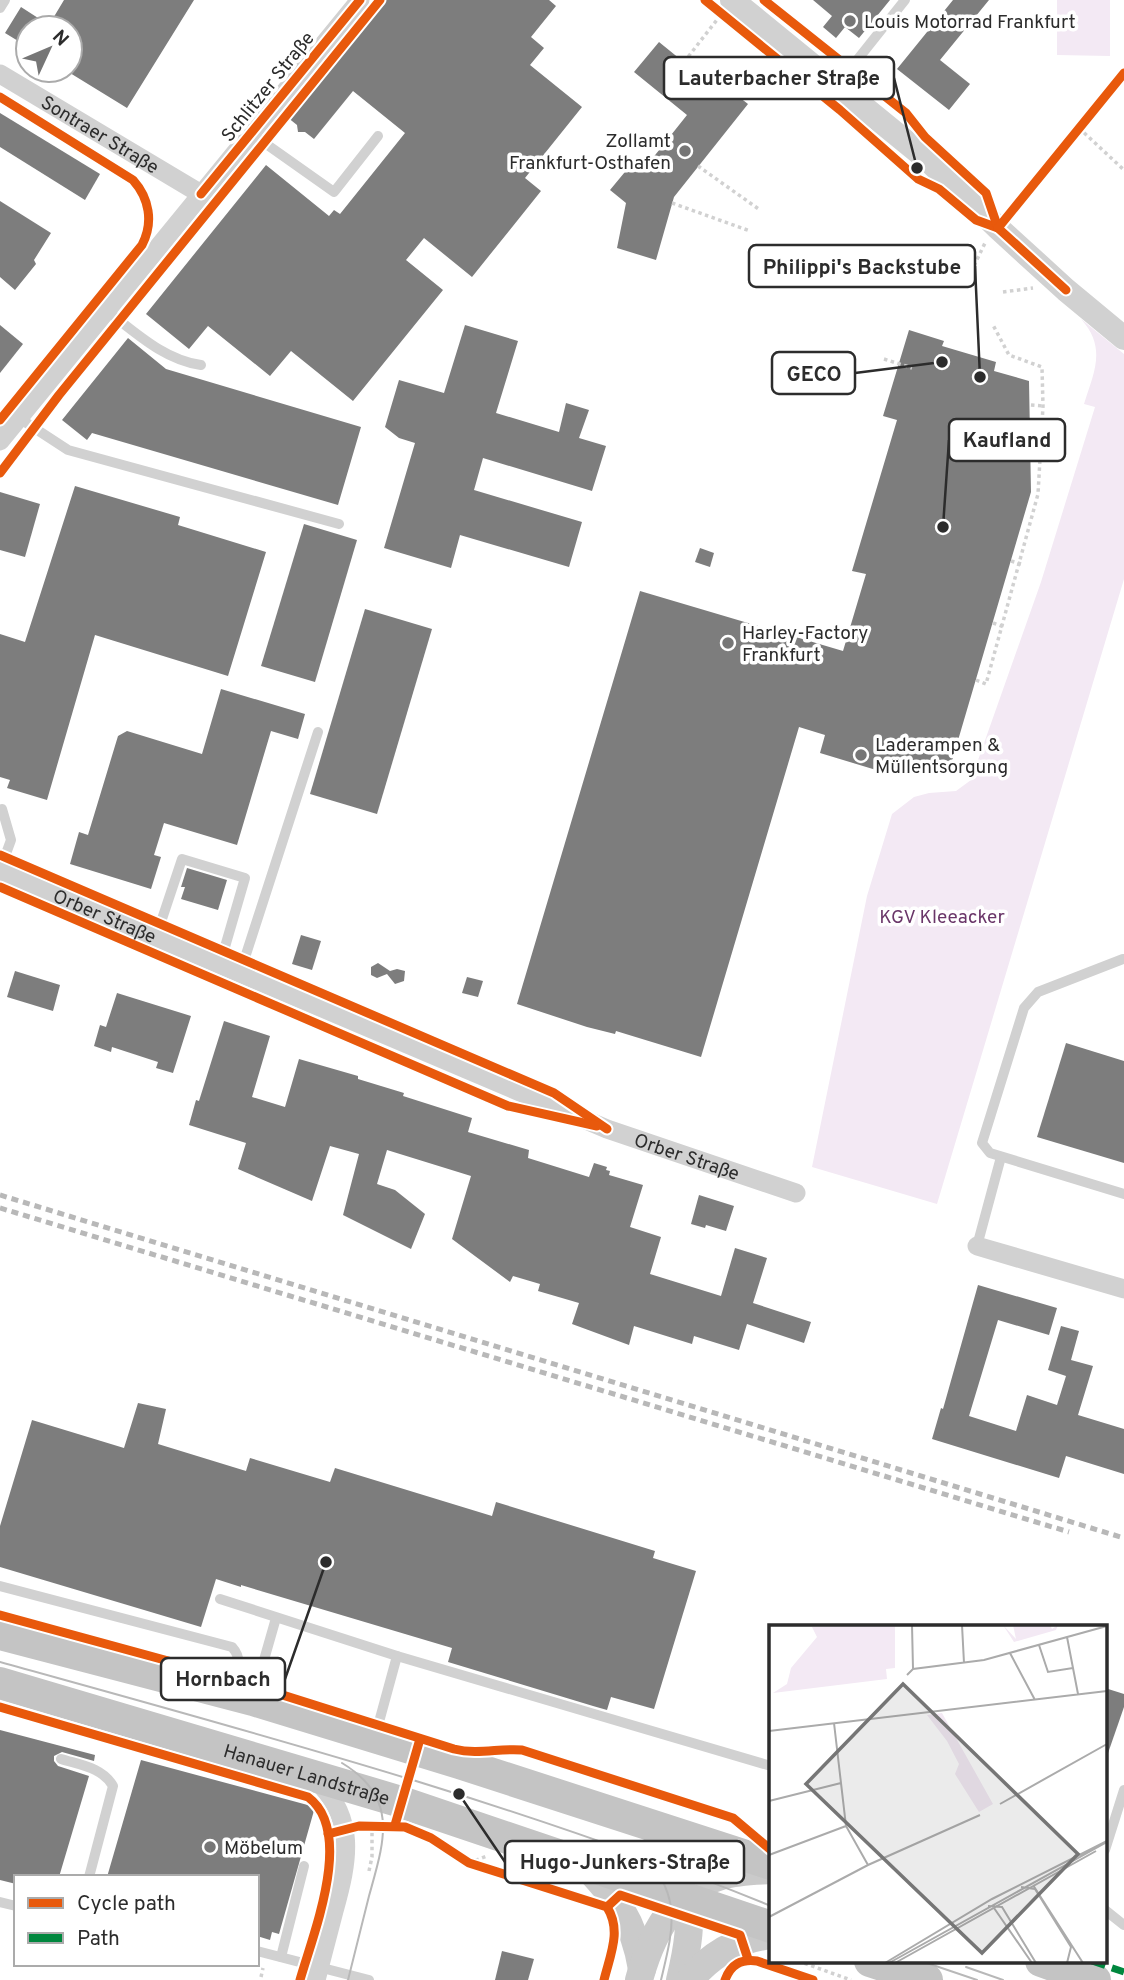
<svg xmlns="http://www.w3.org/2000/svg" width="1124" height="1980" font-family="Overpass,sans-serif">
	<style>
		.green { fill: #f3e9f4 }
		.building { fill: #7d7d7d }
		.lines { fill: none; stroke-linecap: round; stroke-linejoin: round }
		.path { stroke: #d1d1d1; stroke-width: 3.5; stroke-dasharray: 3.5 3.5; stroke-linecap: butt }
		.service { stroke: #d1d1d1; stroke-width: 10 }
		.minor { stroke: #d1d1d1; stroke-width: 19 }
		.tertiary { stroke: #d1d1d1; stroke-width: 24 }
		.secondary { stroke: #cacaca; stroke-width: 28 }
		.primary { stroke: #c4c4c4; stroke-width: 32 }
		.tram { stroke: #b8b8b8; stroke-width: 2 }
		.rail { stroke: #b8b8b8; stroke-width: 5; stroke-dasharray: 7 5; stroke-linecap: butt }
		.quiet { stroke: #00873e; stroke-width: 7; stroke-dasharray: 14 7; stroke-linecap: butt }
		.cycleway-casing { stroke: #fff; stroke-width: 13 }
		.cycleway { stroke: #e8590c; stroke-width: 9 }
		.poi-dot { fill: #767676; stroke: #fff; stroke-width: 2.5 }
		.labels { text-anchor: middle; stroke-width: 7; stroke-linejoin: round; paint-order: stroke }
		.poi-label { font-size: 19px; fill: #2c2c2c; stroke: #fff; text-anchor: start }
		.street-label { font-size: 19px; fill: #2c2c2c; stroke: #fff }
		.park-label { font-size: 19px; fill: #6a3669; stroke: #fff }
		.inset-road { fill: none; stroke: #ababab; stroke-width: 2 }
		.view { fill: #767676; fill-opacity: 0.15; stroke: #767676; stroke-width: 3.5 }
		.inset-edge { fill: none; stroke: #2c2c2c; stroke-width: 3.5 }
		.leader { fill: none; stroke: #2c2c2c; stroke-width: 2.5 }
		.callout-dot { fill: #2c2c2c; stroke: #fff; stroke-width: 2.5 }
		.callout { fill: #fff; stroke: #2c2c2c; stroke-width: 2.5 }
		.callout-label { font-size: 21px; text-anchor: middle; font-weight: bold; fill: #2c2c2c }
	</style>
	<rect width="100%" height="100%" fill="#fff"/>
	<g class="green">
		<polygon points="1057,0 1110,0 1110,56 1057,55"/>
		<path d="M1081 319 1124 354V579L937 1204 812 1167 867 896 892 814 914 797 929 793 956 791 971 780 1041 582 1095 407 1084 404C1094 372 1107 348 1081 319Z"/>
	</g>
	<g class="building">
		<polygon points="64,0 194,0 127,108 70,73 70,28 28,28 28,47 5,33 21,7 49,25"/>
		<polygon points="382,0 549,0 556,6 531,37 544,48 530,65 582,107 525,178 541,191 472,277 424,238 406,260 443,290 353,401 291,351 270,376 208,326 189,349 146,314 266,165 329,216 334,210 340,214 405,133 353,91 314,139 305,132 298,132 297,125 287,117"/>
		<polygon points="813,0 890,0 859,38 845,27 836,38 823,27 832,16"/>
		<polygon points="953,0 989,0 940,60 970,84 949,110 897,69"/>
		<polygon points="659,42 712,85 716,79 748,104 674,197 656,260 617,248 626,203 610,190 634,161 644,169 687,115 634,72"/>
		<polygon points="0,113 100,174 85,200 0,147"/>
		<polygon points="0,201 51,233 34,260 36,264 15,290 0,277"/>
		<polygon points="0,325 23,344 0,373"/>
		<polygon points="465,325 518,341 496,413 559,432 566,403 589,410 579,438 606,446 592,491 483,458 474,490 582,522 569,567 460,535 451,568 384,548 415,443 399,438 385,427 399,380 444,393"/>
		<polygon points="909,330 944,341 942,346 996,362 994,371 1029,381 1031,492 949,771 901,757 896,776 820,753 825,735 799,727 701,1057 616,1031 615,1034 587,1027 517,1004 640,591 843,651 866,574 852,571 897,420 883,416"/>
		<polygon points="128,338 166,369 361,427 338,505 92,433 87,440 62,420"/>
		<polygon points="75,486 180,517 178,525 266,552 228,676 95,635 47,800 7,788 10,780 0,777 0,634 25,642"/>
		<polygon points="0,492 40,504 25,557 0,550"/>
		<polygon points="304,524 357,540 315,682 261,666"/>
		<polygon points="700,548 714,553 710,567 695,562"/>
		<polygon points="365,609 432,629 377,814 310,794"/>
		<polygon points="221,689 305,714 298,739 271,731 237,845 164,823 154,855 161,857 151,889 70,864 79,832 88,835 118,736 127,731 202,754"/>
		<polygon points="187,868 227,880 218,910 181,899 185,887 181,887"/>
		<polygon points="301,935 321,941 312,970 292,964"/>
		<polygon points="378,963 390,971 397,969 405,971 404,981 395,984 387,974 377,978 371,975 371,967"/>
		<polygon points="15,971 60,985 53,1011 7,997"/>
		<polygon points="467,977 483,981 478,997 462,993"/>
		<polygon points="117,993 191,1016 173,1073 156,1068 158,1062 112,1047 111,1052 94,1046 100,1025 106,1027"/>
		<polygon points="224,1021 270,1036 252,1097 285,1107 299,1059 358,1076 358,1079 404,1093 403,1096 472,1118 468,1132 529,1150 528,1158 589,1177 594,1163 607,1167 606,1170 610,1171 609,1175 643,1185 630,1227 661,1237 650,1274 721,1296 735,1248 767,1258 753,1303 811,1322 804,1343 747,1324 739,1350 694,1336 692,1344 634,1326 629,1345 572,1324 579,1303 538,1291 540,1284 513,1276 510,1282 452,1239 471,1176 387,1150 377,1184 395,1190 425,1214 411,1249 343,1215 359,1154 330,1146 312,1201 238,1169 246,1143 189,1125 196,1100 199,1101"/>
		<polygon points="1066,1043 1124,1061 1124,1163 1037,1137"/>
		<polygon points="699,1195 734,1206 726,1231 706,1225 705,1228 691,1224"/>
		<polygon points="978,1285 1057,1308 1049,1335 998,1320 969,1416 1016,1431 1027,1395 1057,1405 1066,1376 1048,1370 1061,1326 1079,1331 1071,1360 1093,1366 1078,1415 1124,1429 1124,1474 1066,1456 1059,1478 932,1439 941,1408 943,1409"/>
		<polygon points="138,1403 166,1409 158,1444 246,1471 250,1458 330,1482 335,1468 492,1516 496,1502 655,1551 653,1558 696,1571 654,1709 611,1697 607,1710 593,1706 448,1662 452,1648 241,1585 241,1587 216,1579 201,1627 0,1567 0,1526 32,1420 124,1448"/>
		<polygon points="1105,1688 1124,1694 1124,1707 1107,1756 1105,1756"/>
		<polygon points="0,1730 95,1755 94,1761 62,1752 54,1756 54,1761 58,1766 89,1776 59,1877 16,1877 16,1884 0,1880"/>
		<polygon points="141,1760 315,1807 279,1934 272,1932 270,1940 257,1936 257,1877 107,1877"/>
		<polygon points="502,1951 534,1959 528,1980 495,1980"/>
	</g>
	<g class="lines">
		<g class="path">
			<polyline points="684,62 720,16"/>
			<polyline points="1079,128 1124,170"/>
			<polyline points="698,166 760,210"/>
			<polyline points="672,203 750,231"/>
			<polyline points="1011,213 1124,73"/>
			<polyline points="971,272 985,243"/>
			<polyline points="1003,292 1033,288"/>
			<polyline points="884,359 912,368"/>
			<polyline points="1031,405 1043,406"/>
			<polyline points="1011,561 1021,564"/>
			<polyline points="993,623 1004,627"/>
			<polyline points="976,680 986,684 1038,494 1043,406 1042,367 1009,355 993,325"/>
			<polyline points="469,1863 487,1856"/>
			<polyline points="369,1871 372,1857 372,1827"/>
			<polyline points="798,1961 851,1980"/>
			<polyline points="261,1977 263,1968"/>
		</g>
		<g class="service">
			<polyline points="0,8 5,0"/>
			<polyline points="838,84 905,0"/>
			<polyline points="252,134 334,192 378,136"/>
			<path d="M106 310C135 332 164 360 201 365"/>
			<polyline points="19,418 68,450 339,524"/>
			<polyline points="0,870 11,840 2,809"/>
			<polyline points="156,937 182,859 245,878 220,964"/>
			<polyline points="1123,959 1038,992 1024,1008 982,1143 990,1153 1124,1194"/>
			<polyline points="240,973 318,732"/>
			<polyline points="977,1246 1001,1157"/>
			<path d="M0 1586 232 1647C244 1660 237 1674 233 1690"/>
			<polyline points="220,1599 397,1656 771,1766"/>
			<polyline points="254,1695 276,1618"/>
			<polyline points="376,1733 397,1656"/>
			<path d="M61 1759C80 1765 102 1767 113 1786L89 1877"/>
			<polyline points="1105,1850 1124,1790"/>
			<polyline points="0,1902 16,1906"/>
			<polyline points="1105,1910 1124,1925"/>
			<polyline points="257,1951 369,1980"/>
			<polyline points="281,1957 304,1866"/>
		</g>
		<g class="minor">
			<path id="s1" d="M0 74 201 194"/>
			<polyline points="0,441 360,0"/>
			<path id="s2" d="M0 871 607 1129 796 1193"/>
			<polyline points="977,1246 1124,1289"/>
			<path d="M315 1779C357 1818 348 1861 334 1911 328 1934 322 1957 316 1980"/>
		</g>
		<polyline class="tertiary" points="732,0 927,159 998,228 1066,290 1124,338"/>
		<g class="secondary">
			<path d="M649 1823C692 1881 697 1911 680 1980"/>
			<path d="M581 1861C615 1896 634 1920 642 1969"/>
			<path d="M639 1980C651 1935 674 1890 721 1876 737 1871 754 1871 771 1870"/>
			<path d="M690 1980C711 1954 737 1939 771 1935"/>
		</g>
		<g class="primary">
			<polyline points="0,1634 253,1700 459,1763 771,1864"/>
			<path id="s3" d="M0 1683 401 1802 771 1927"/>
			<polyline points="870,1961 927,1980"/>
			<polyline points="1041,1961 1095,1980"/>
		</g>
		<g class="tram">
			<path d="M0 1662C259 1734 521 1804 771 1906"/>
			<path d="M342 1763C400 1798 384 1842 369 1896 362 1924 355 1952 348 1980"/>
			<path d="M647 1859C683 1899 672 1933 661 1980"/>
			<polyline points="921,1961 977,1980"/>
			<polyline points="966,1967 1003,1980"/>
		</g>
		<g class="rail">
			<polyline points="0,1195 1124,1538"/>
			<polyline points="0,1208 1069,1532"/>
		</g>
		<polyline class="quiet" points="1092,1961 1124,1972"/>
		<defs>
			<g id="cycleway">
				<polyline points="705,0 840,110 918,179 939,189 976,220 998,228 1066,290"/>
				<polyline points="764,0 906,113 925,137 986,193 998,228"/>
				<path d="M0 97 133 180C149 198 154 222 142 245L0 420"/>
				<polyline points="201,194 360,0"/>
				<polyline points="998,228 1124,73"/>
				<polyline points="0,473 59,395 380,0"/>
				<polyline points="0,855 554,1093 607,1129"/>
				<polyline points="0,887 508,1106 597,1126"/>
				<path d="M0 1615 216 1674 454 1749C478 1755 499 1748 522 1750L733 1818 771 1850"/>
				<path d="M0 1707 308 1797C355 1832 313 1934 300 1980"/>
				<polyline points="395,1825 420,1739"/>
				<path d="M328 1834 359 1826 405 1827 431 1838 469 1863 607 1907C622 1931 610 1955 604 1980"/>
				<polyline points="607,1907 620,1895 740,1935 748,1959"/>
				<path d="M725 1980C731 1964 741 1959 757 1961L813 1980"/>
			</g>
		</defs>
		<use href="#cycleway" class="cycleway-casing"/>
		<use href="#cycleway" class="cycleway"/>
	</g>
	<g class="poi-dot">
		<circle cx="850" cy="21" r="7"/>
		<circle cx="685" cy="151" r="7"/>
		<circle cx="728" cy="643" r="7"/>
		<circle cx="861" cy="755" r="7"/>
		<circle cx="210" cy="1847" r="7"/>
	</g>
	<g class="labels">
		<g class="poi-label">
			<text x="864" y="28">Louis Motorrad Frankfurt</text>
			<text x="671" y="147" text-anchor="end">Zollamt<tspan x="671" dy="22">Frankfurt-Osthafen</tspan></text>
			<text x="742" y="639">Harley-Factory<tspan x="742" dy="22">Frankfurt</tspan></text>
			<text x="875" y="751">Laderampen &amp;<tspan x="875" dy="22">Müllentsorgung</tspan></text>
			<text x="224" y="1854">Möbelum</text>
		</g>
		<g class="street-label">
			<text transform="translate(267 86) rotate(-51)" y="7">Schlitzer Straße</text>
			<text dy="7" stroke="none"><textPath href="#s1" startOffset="117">Sontraer Straße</textPath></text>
			<text dy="7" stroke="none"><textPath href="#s2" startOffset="114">Orber Straße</textPath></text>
			<text dy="7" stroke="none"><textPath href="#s2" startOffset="744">Orber Straße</textPath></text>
			<text dy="7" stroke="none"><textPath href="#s3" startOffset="320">Hanauer Landstraße</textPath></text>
		</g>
		<g class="park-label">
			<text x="942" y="923">KGV Kleeacker</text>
		</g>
	</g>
	<g transform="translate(769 1625)">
		<rect width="338" height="338" fill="#fff"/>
		<path d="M126 0V43L117 44 118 54 4 68 18 59 22 43 48 12 43 2ZM234 0 247 14 244 0H281L283 4 289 0 287 5 245 17ZM173 88 224 179 210 187 186 149 190 139 178 116 158 90Z" fill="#f3e9f4"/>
		<path class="inset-road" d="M143 0 144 44M193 0 195 38M298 12 309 69M270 20 279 47 304 43M241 28 266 75M138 50 144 44 215 35 338 1M65 98 77 201 99 240M0 106 338 66M0 176 72 158M231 179 338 119M0 230 77 201M264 260 314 338M252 262 266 264 302 322 298 338M219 281 233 282 267 338M225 283 263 338M0 292 99 240 211 190M116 338 223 274 338 216M120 338 338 217M126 338 327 226"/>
		<path class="view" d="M134 59 309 229 213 328 37 159Z"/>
		<rect width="338" height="338" class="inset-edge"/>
	</g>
	<path class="leader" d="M917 168L894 78M980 377L975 266M942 362L855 373M943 527L949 440M326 1562L285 1679M459 1794L505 1862"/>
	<g class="callout-dot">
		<circle cx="917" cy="168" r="7"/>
		<circle cx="980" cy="377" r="7"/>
		<circle cx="942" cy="362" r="7"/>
		<circle cx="943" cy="527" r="7"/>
		<circle cx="326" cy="1562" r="7"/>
		<circle cx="459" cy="1794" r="7"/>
	</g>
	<g class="callout">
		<rect x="664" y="57" width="230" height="42" rx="7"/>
		<rect x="749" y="245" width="226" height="42" rx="7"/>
		<rect x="772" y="352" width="83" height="42" rx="7"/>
		<rect x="949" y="419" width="116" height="42" rx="7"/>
		<rect x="161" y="1658" width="124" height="42" rx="7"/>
		<rect x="505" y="1841" width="239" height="42" rx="7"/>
	</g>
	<g class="callout-label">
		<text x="779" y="85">Lauterbacher Straße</text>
		<text x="862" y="274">Philippi's Backstube</text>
		<text x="814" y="381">GECO</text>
		<text x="1007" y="447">Kaufland</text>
		<text x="223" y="1686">Hornbach</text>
		<text x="625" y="1869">Hugo-Junkers-Straße</text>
	</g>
	<rect x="14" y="1875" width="245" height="91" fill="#ffffff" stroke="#ababab" stroke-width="2"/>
	<rect x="28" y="1898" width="35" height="10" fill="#e8590c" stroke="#ababab" stroke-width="2"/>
	<text x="77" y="1910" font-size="21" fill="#2c2c2c">Cycle path</text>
	<rect x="28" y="1933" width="35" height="10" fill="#00873e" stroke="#ababab" stroke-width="2"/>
	<text x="77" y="1945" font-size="21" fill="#2c2c2c">Path</text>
	<g transform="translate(49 49) rotate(46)"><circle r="33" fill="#ffffff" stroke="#ababab" stroke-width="2"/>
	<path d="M0-5L12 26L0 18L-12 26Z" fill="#767676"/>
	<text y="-10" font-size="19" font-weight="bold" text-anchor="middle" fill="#2c2c2c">N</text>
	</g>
</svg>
